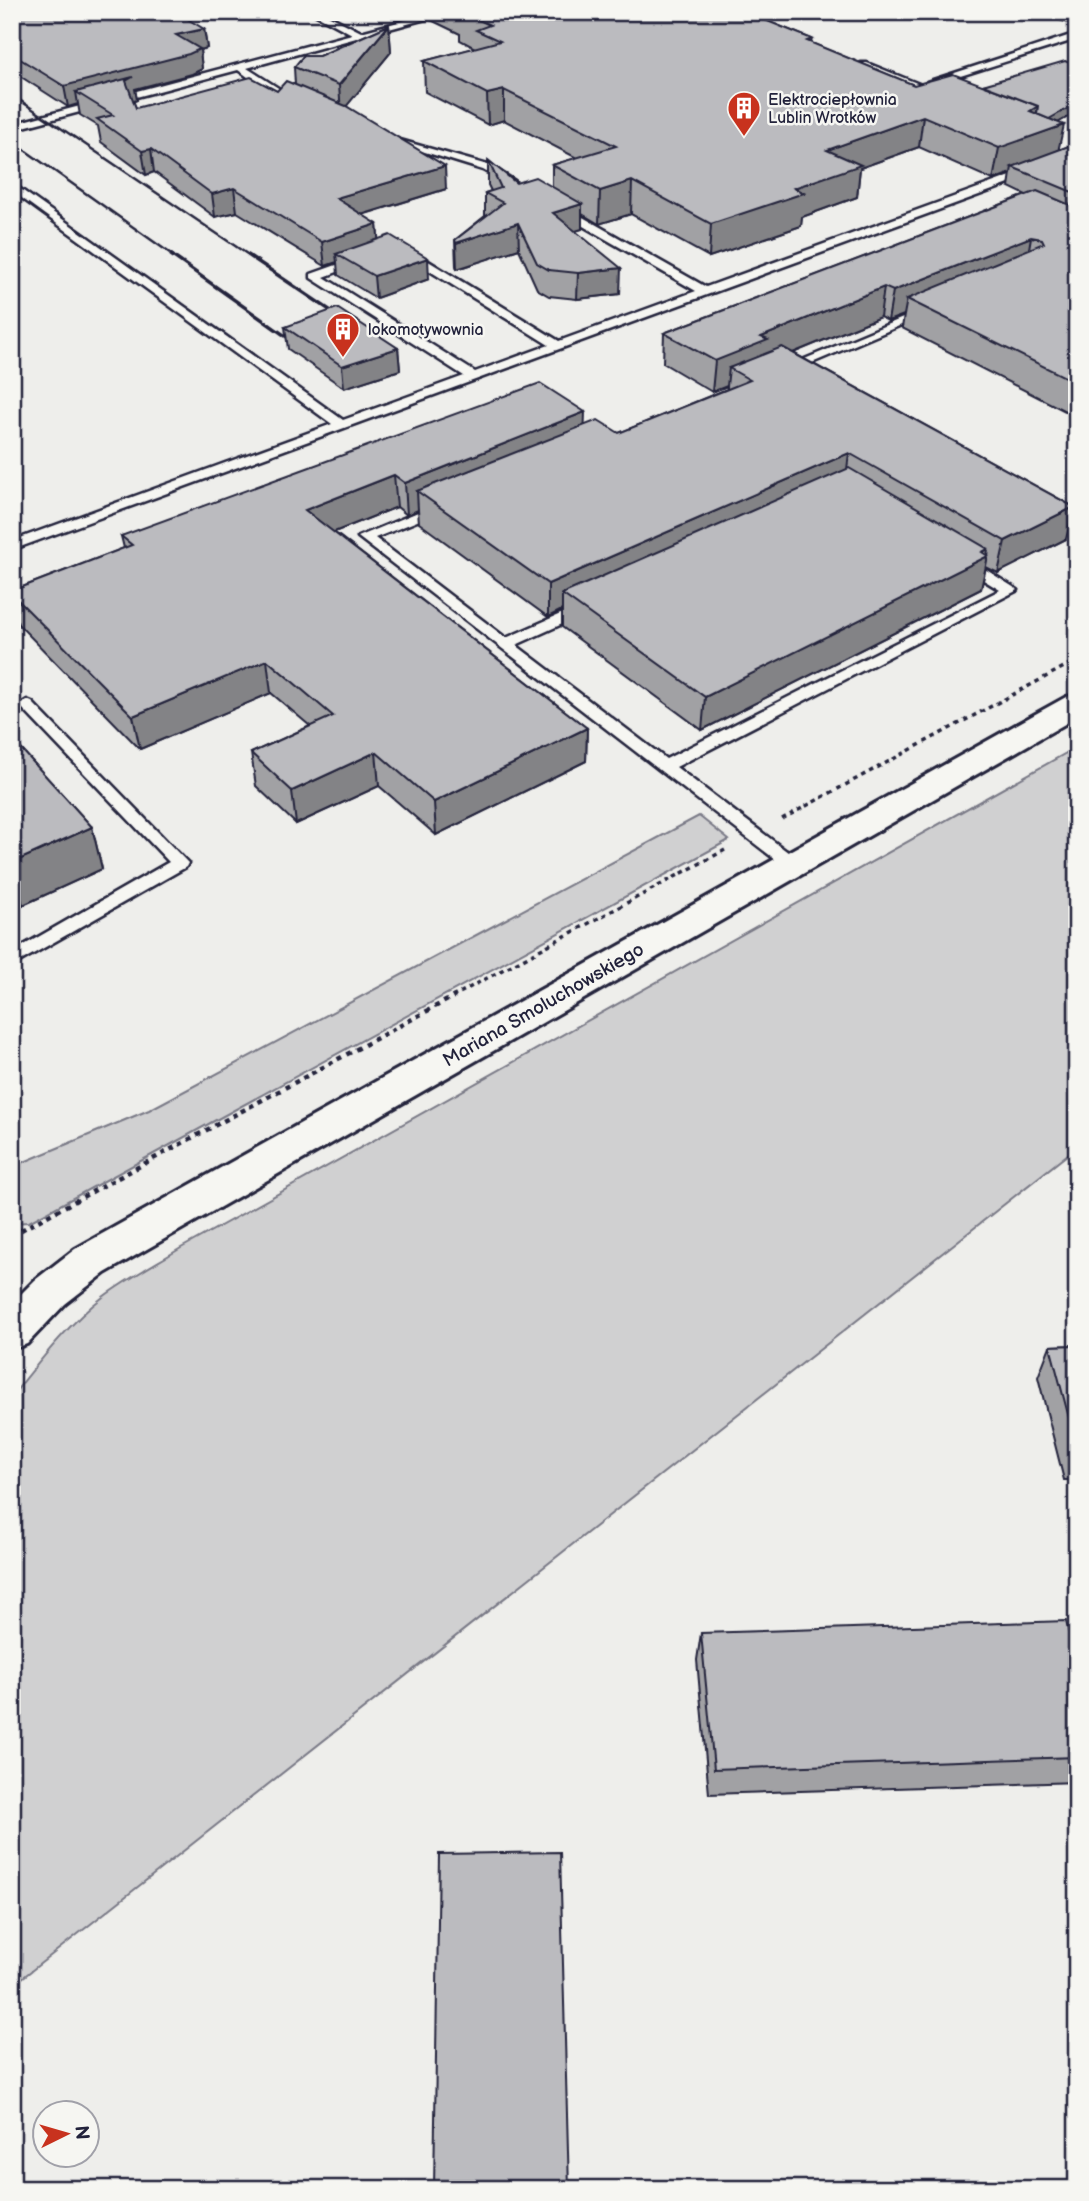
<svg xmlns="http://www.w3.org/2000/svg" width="1089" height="2201" font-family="'Balsamiq Sans',sans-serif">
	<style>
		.green { fill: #d0d0d1; stroke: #797986; stroke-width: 2 }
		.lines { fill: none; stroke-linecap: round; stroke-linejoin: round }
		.lane-casing { stroke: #22223b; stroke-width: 5 }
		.street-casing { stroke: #22223b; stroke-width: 6 }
		.secondary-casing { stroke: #22223b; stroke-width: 6 }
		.path-far1 { stroke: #22223b; stroke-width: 3.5; stroke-dasharray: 4.5 4.5; stroke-linecap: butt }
		.path { stroke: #22223b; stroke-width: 4.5; stroke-dasharray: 5 5; stroke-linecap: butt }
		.lane { fill: #f6f6f2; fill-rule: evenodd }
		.street { fill: #f6f6f2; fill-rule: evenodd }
		.secondary { fill: #f6f6f2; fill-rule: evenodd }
		.rail-far1 { stroke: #22223b; stroke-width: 2.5 }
		.rail { stroke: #22223b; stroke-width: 3.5 }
		.wall { fill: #a1a1a4; stroke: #22223b; stroke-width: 2 }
		.shaded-wall { fill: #838386; stroke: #22223b; stroke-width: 2 }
		.building { fill: #bbbbbf; stroke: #22223b; stroke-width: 2 }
		.labels { text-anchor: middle; stroke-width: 5; stroke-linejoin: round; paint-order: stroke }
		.far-poi-label { font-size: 16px; fill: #22223b; stroke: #f6f6f2; text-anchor: start }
		.street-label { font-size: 19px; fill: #22223b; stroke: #f6f6f2 }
	</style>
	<rect width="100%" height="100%" fill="#eeeeeb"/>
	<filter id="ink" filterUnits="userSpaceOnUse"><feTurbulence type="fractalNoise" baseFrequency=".0143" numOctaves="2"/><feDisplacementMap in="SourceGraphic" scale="14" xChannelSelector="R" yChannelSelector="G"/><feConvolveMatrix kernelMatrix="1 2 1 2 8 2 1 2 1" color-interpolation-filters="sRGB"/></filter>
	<g filter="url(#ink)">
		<g class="green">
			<path d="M1077 747V1147L12 1986V1396C40 1361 68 1324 103 1297 127 1279 155 1264 181 1248Z"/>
			<polygon points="699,816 729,840 29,1222 12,1223 12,1167 149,1110"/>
		</g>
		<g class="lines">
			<defs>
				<g id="lane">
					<path d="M311 12H322L361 32 436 12H451L247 68 283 91 304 100V104C282 105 256 82 238 70L12 130V124L352 34Z"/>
					<polygon points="1077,33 1077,39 935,84 927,82"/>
					<polygon points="861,63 867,63 924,86 916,88 861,67"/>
					<polygon points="386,136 491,166 515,181 506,183 483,170 386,140"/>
					<polygon points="1077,152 1077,159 12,550 12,541 332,424 12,191 12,183 343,420 464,376 311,278 311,274 356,258 364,258 364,262 324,277 475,372 549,345 404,255 404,251 412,251 559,341 696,291 557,211 557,207 565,207 706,287"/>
					<polygon points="922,310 932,312 786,374 782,375 776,371"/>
					<polygon points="442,502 447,503 447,509 375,538 506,638 581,605 591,605 593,608 591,611 516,645 666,759 1000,590 959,565 959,559 969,559 1018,590 676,767 797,859 799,863 797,867 785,867 358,537"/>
					<polygon points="27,700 32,702 188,863 186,867 12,966 12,952 169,862 22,708 19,705"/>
				</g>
				<polygon id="street" points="1050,12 1077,12 1077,23 1053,16"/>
				<polygon id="secondary" points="1077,695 1077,717 105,1273 65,1304 27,1344 12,1349 12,1303 35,1280 75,1249 1066,697"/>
			</defs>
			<use href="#lane" class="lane-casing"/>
			<use href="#street" class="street-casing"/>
			<use href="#secondary" class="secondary-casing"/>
			<g class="path-far1">
				<polyline points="782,819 1077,660"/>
				<polyline points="452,997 725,850"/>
			</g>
			<polyline class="path" points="12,1235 455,996"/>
			<use href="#lane" class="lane"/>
			<use href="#street" class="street"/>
			<use href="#secondary" class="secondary"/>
			<g class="rail-far1">
				<polyline points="12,95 250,256"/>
				<polyline points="12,141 174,256"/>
			</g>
			<g class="rail">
				<polyline points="171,255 301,347"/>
				<polyline points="248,255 346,321"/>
			</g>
		</g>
		<g class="wall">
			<polygon points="12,12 204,29 207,48 200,50 202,69 192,74 135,89 137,100 133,101 136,108 277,91 295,85 294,67 389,25 391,52 346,106 446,189 362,215 377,224 378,239 429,279 376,298 338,275 337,262 325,266 237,212 215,217 154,172 146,175 101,142 98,126 80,115 78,104 68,107 12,71"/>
			<polygon points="430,12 745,12 812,39 811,43 914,85 983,85 1077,66 1077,112 1058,122 1059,150 1077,143 1077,417 902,328 904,315 888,321 880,317 793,353 1074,507 1066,539 998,573 986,567 981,589 702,730 562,627 562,610 548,617 419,523 418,510 407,515 397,507 334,532 587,728 586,761 436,835 379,786 296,824 256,786 251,753 310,726 271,693 140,749 18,624 12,602 12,591 124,548 121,536 585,425 619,433 727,389 727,386 712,392 663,363 664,333 1026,195 1009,187 1011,173 993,180 919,147 860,168 857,197 802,217 801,226 709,257 631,214 599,224 582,214 582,229 575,231 620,294 577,299 549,296 537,289 519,249 457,269 456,266 455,240 485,216 485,193 491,191 488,185 488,160 516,183 552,187 552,165 577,158 504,120 488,125 425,92 424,61 475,48 460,40 460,34 431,20"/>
			<polygon points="285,327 398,348 400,370 344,388 288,349"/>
			<polygon points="12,739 92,827 102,869 23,905 12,892"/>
			<polygon points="1077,1345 1077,1480 1064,1480 1038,1377 1050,1346"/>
			<polygon points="701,1633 1077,1667 1077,1782 709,1794 697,1660"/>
		</g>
		<g class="shaded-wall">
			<polygon points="389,25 391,52 341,113 339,85"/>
			<polygon points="204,29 207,48 200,50 202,69 192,74 135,89 137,100 129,103 76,92 78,104 68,107 64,86 176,35"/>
			<polygon points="504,90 504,120 488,125 487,94"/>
			<polygon points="1077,103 1077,112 1045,130 1047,119"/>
			<polygon points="1038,106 1032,136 1064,125 1057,156 1012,167 1011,173 993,180 999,148 1030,111"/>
			<polygon points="923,116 919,147 860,168 857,197 802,217 801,226 709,257 711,224 794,188 827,150"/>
			<polygon points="151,149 154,172 146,175 142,151"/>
			<polygon points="445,166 446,189 338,222 336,198"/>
			<polygon points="632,181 631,214 599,224 600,191"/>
			<polygon points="234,188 237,212 215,217 212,194"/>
			<polygon points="582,204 582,229 553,238 553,213"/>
			<polygon points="518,223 519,249 457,269 456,243"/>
			<polygon points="377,224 379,248 336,254 337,262 325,266 322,242"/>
			<polygon points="1031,237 1026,266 907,299 904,315 888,321 893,291"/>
			<polygon points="428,258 429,279 376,298 374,276"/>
			<polygon points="621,268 620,294 577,299 578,273"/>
			<polygon points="884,287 880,317 766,364 729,368 727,386 712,392 715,361 761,337"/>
			<polygon points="398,348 400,370 344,388 342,366"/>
			<polygon points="585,412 584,443 417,491 418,510 407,515 405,483"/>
			<polygon points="849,453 845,486 562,594 562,610 548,617 548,584"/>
			<polygon points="394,475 397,507 309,542 305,510"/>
			<polygon points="1074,507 1066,539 998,573 1005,541"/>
			<polygon points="988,549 987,557 988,556 981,589 702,730 705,697"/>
			<polygon points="267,660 271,693 140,749 133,716"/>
			<polygon points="587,728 586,761 436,835 434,802"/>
			<polygon points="376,752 379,786 296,824 292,791"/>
			<polygon points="92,827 102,869 23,905 12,868 12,863"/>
		</g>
		<g class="building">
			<polygon points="12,12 176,12 204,29 176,35 200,49 189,54 64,86 12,54"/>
			<polygon points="461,12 745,12 812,39 807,41 914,85 953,74 1038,106 1030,111 1064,125 999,148 923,116 827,150 861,165 794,188 804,193 711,224 632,181 600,191 552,165 616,146 504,90 487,94 424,61 500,41 476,30 490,25"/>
			<polygon points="389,25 339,85 294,67 303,56 319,56"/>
			<polygon points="1065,61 1077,66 1077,103 1049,119 1037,114 1038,106 983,85"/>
			<polygon points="133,77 126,81 136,108 251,77 277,91 286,81 346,106 445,166 336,198 377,224 322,242 234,188 212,194 151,149 142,151 97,119 113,115 76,92"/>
			<polygon points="1077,143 1077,194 1012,167"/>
			<polygon points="488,160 516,183 535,177 582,204 553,213 621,268 578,273 549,270 537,263 518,223 456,243 455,240 503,203 485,193 501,188"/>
			<polygon points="1037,191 1077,208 1077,383 907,299 1044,243 1042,239 1031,237 893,291 884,287 761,337 768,340 715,361 664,333"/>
			<polygon points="390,235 428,258 374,276 336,254"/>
			<polygon points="337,308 398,348 342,366 285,327"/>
			<polygon points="782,347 1074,507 1005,541 849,453 548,584 417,491 598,420 619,433 750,380 729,368"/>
			<polygon points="540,383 585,412 405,483 394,475 305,510 587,728 434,802 376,752 292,791 251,753 333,716 267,660 133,716 12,594 12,591 132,545 121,536"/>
			<polygon points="849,468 988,549 982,552 988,556 705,697 562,594"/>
			<polygon points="12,739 92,827 12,863"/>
			<polygon points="1077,1345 1077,1448 1050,1346"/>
			<polygon points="1066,1621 1077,1667 1077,1757 714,1769 701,1633"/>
			<polygon points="560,1852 569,2189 434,2189 439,1854"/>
		</g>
	</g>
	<defs>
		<symbol id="building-pin" viewBox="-11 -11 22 30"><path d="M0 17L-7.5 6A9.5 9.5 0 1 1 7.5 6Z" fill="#c8321e" stroke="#f6f6f2"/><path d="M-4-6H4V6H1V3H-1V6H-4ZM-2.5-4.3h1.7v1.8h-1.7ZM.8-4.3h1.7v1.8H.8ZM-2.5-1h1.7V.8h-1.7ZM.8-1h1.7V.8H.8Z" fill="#fff"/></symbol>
	</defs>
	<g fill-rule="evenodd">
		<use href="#building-pin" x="725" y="89" width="38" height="52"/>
		<use href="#building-pin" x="324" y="310" width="38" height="52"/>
	</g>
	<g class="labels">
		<g class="far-poi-label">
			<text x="768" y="105">Elektrociepłownia<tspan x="768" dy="18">Lublin Wrotków</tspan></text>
			<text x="368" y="335">lokomotywownia</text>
		</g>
		<g class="street-label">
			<text transform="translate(543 1004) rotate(-30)" y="7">Mariana Smoluchowskiego</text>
		</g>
	</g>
	<rect width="1089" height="2201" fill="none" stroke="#f6f6f2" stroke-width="42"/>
	<rect x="21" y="21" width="1047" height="2159" fill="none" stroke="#22223b" stroke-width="2.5" filter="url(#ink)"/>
	<g transform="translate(66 2134) rotate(85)"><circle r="33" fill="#f6f6f2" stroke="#a1a1a9" stroke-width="2"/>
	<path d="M0-5L12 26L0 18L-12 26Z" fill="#c8321e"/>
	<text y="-10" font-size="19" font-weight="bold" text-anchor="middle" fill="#22223b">N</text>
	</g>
</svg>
